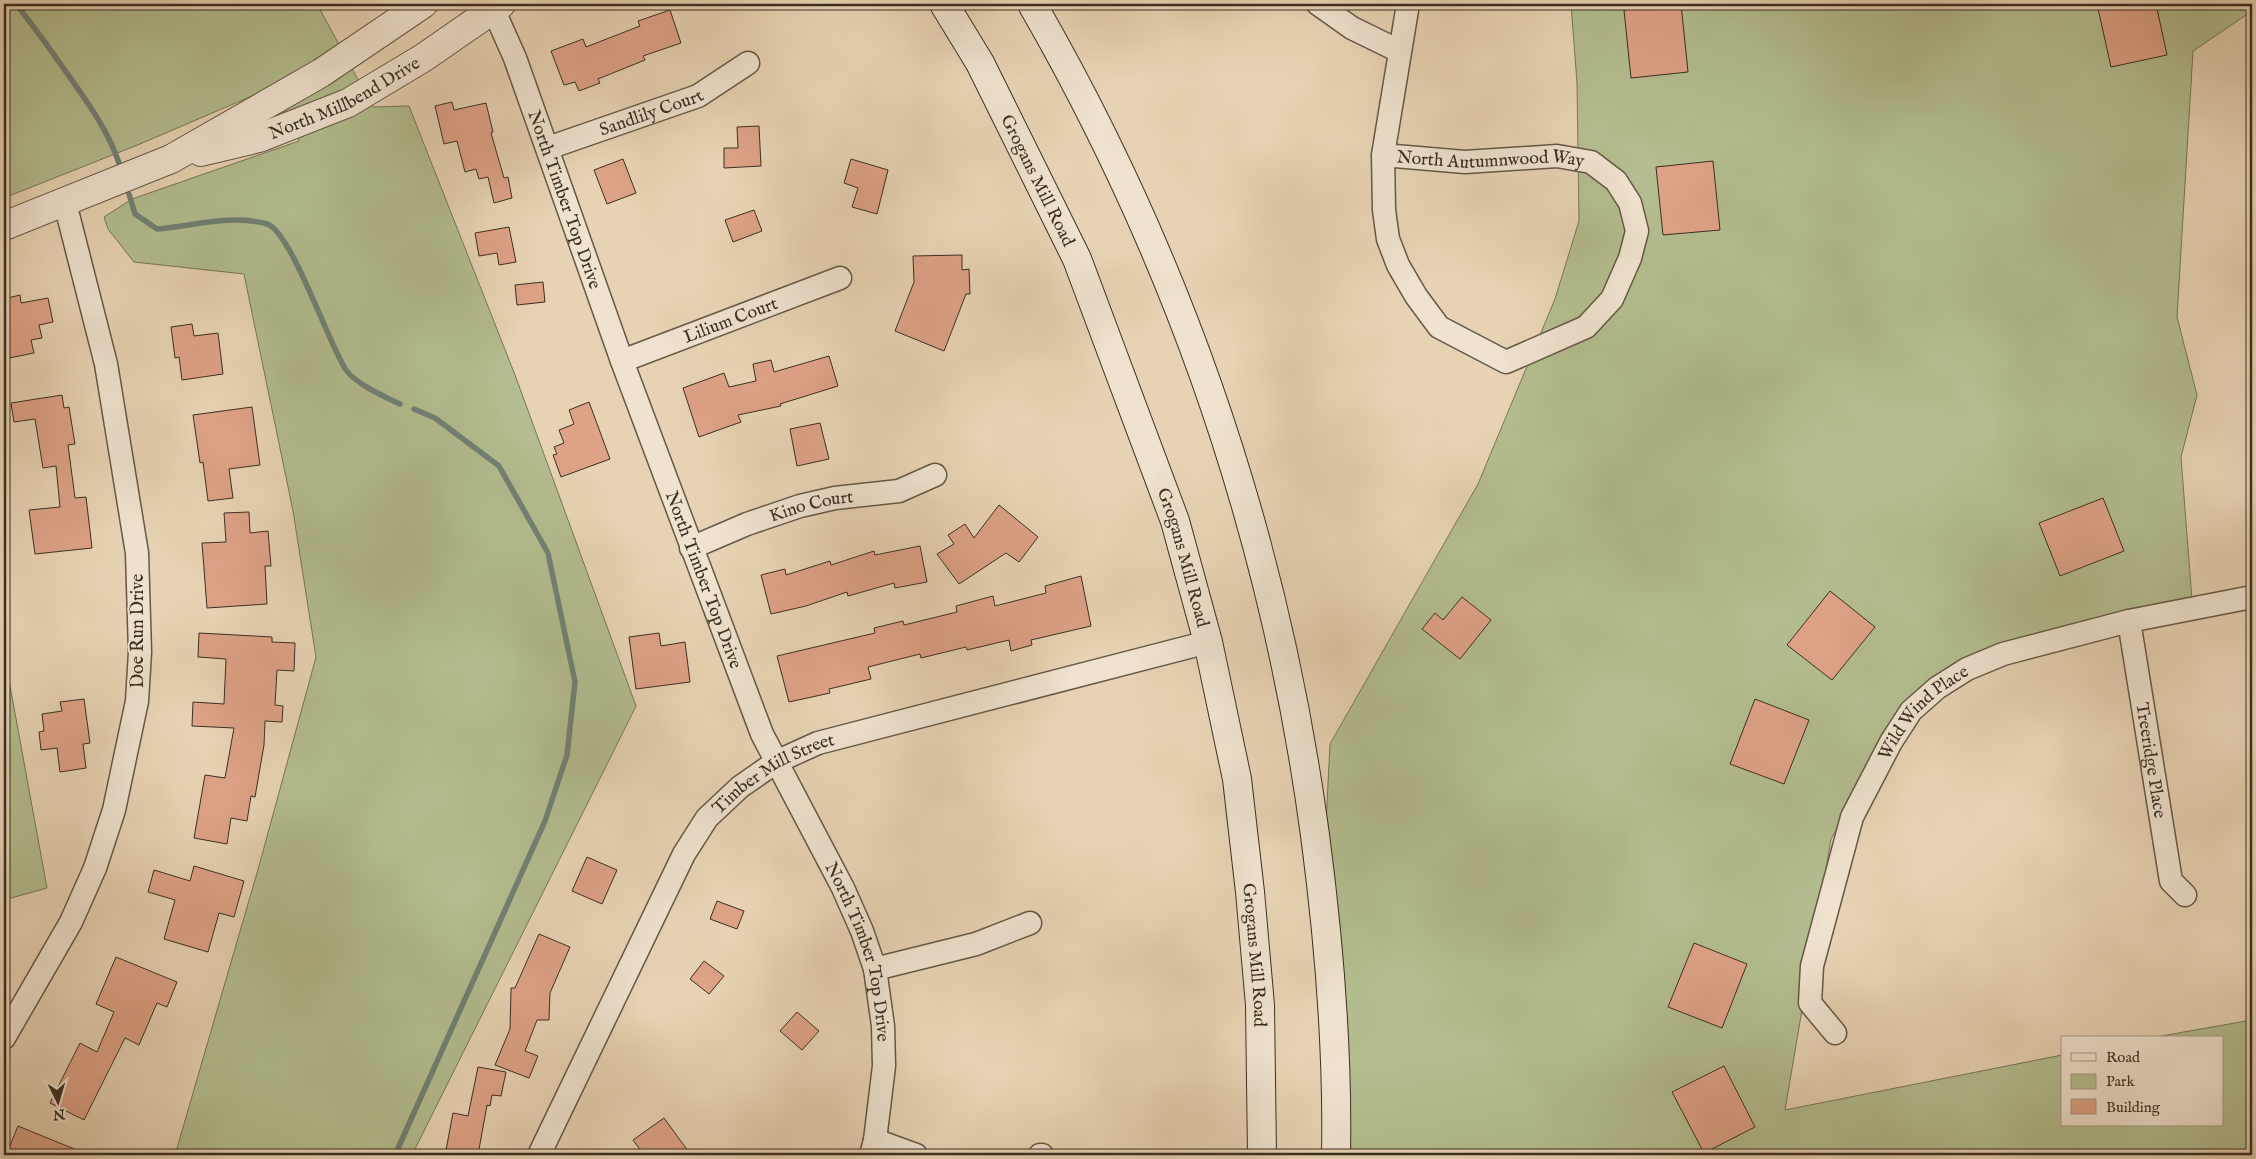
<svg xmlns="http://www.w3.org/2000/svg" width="2256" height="1159" font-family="'IM FELL English',serif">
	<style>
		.green { fill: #b3bd8f; stroke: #767658 }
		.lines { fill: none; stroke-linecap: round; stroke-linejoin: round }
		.stream { stroke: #728175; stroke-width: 5.5 }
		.building { fill: #dea287; stroke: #3a2f22 }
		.minor-casing { stroke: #655846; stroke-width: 25 }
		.tertiary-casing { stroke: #655846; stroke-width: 30 }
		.secondary-casing { stroke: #3a2f22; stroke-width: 30 }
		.minor { stroke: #efe2ce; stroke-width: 22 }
		.tertiary { stroke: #efe2ce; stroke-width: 28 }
		.secondary { stroke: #efe2ce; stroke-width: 28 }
		.labels { text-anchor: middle; stroke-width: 4; stroke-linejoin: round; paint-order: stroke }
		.street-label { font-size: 18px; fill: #3a2f22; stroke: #efe2ce }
	</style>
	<rect width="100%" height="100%" fill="#e7d3b4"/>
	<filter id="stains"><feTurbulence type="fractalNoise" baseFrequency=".004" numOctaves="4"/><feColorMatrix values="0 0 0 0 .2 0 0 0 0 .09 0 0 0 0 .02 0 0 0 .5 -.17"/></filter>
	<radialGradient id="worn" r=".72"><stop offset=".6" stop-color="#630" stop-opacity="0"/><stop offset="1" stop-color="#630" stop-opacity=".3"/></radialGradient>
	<g class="green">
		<polygon points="4,4 317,4 373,107 409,106 515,375 636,706 412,1155 175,1155 259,866 316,657 293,511 244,274 134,262 108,229 104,217 132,199 299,141 273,87 140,144 4,198"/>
		<polygon points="1571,4 2252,4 2252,11 2193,51 2177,317 2197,395 2181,457 2192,600 2010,643 1942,671 1911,697 1831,839 1785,1110 2062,1055 2062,1125 2222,1125 2222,1038 2150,1038 2252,1020 2252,1155 1345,1155 1326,825 1330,744 1478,484 1555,299 1579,221 1577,83"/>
		<polygon points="4,653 47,888 4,900"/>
	</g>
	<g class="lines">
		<g class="stream">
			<path d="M16 4C35 28 53 53 71 79 90 106 108 131 119 163"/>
			<path d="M129 194 135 214 157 229C193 226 231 214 267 224 291 231 329 345 346 370 356 384 385 397 400 404"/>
			<polyline points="395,1155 545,821 567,755 575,682 548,553 499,466 435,418 414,409"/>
		</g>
	</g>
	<g class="building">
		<polygon points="1681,4 1688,72 1631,78 1624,10"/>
		<polygon points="2097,4 2156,4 2167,55 2111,67"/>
		<polygon points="670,10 681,43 643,56 645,60 598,79 600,83 579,91 575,82 564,85 551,51 583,39 586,47 640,26 638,21"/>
		<polygon points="452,102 454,110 486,103 493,132 491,133 504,178 508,177 512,198 494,203 488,177 479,179 476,169 465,172 457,141 444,144 435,106"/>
		<polygon points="759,126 761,166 724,168 724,148 738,148 737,127"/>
		<polygon points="623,159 636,193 607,204 594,170"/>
		<polygon points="851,159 888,170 877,214 852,207 858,188 844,183"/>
		<polygon points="1713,161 1720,230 1663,235 1656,167"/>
		<polygon points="754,210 762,231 733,242 725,220"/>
		<polygon points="509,227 516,262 499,265 497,253 479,256 475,233"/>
		<polygon points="962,255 962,270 969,269 970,294 966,294 944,351 895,331 914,282 913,256"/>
		<polygon points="543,282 545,302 517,305 515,285"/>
		<polygon points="20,295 21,303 48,298 53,322 39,325 42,338 31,340 34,353 4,359 4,299"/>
		<polygon points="192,324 194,336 218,333 223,374 182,380 179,357 175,358 171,327"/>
		<polygon points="829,356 838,386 780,404 781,406 738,415 741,422 699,437 683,388 724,373 729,387 756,381 753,364 771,360 774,372"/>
		<polygon points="62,395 64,408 69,407 75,444 68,445 75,498 86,497 92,548 35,554 29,510 60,507 56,466 43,468 35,419 14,422 11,403"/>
		<polygon points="589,402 610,459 561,477 553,455 557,454 554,447 564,443 559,430 574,424 569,410"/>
		<polygon points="252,407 260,465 229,469 233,498 208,501 203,462 200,463 193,415"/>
		<polygon points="820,423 829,459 797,466 790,429"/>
		<polygon points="2103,498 2124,551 2060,576 2039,523"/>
		<polygon points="999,505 1038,537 1019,562 1006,553 959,584 937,554 954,544 948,535 965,524 974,538"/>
		<polygon points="249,512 250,533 268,531 271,566 265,566 267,604 207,608 202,543 226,542 224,513"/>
		<polygon points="920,546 927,582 895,588 894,583 848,596 847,592 806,606 771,614 761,575 785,569 786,575 830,561 831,565 874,551 875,555"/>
		<polygon points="1081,576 1091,626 1031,640 1032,645 1011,651 1009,640 967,650 966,647 921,658 920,654 868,667 871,679 829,689 830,693 789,702 777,656 875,633 874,628 903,621 904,625 957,612 956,606 993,596 995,606 1046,593 1045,586"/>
		<polygon points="1830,591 1875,627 1832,680 1787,645"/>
		<polygon points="1462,597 1491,620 1460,659 1422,629 1435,613 1443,620"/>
		<polygon points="199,633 272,637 272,642 295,643 294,671 277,670 275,705 283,706 282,722 265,721 264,745 255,797 251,796 247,821 231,818 227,844 194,838 205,775 225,778 234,728 192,726 193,702 224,704 226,659 198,657"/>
		<polygon points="659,633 661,646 685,642 690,682 636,689 629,637"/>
		<polygon points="84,699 90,743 83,744 86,768 60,772 57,748 41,750 39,732 44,731 42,714 62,711 60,702"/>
		<polygon points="1755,699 1809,720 1784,784 1730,764"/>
		<polygon points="587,857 617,870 602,904 572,891"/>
		<polygon points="194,866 244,881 234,917 219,913 208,952 164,939 175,900 148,892 154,870 190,881"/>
		<polygon points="717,901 744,911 737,929 710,919"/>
		<polygon points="539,934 570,947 550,993 549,1020 537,1020 525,1051 538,1056 529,1078 495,1065 510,1029 511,988 515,988"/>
		<polygon points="1694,943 1747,964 1722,1028 1668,1007"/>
		<polygon points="116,957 177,982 167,1007 157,1003 139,1045 125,1038 84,1120 50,1103 80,1043 97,1052 114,1012 96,1004"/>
		<polygon points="704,961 724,976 709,994 690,979"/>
		<polygon points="797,1012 819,1031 802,1050 780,1031"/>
		<polygon points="1724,1066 1755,1127 1704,1153 1672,1092"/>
		<polygon points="478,1067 506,1072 501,1096 492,1095 490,1106 487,1105 478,1155 446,1150 453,1113 468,1116"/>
		<polygon points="664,1118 691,1155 644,1155 633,1140"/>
		<polygon points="18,1126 89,1155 26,1155 9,1148"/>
	</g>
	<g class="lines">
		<defs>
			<g id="minor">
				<path id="s1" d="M491 4 515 58 622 361 762 734 843 888 862 931 875 969 883 1026 884 1066 875 1140 871 1155"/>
				<polyline points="1318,4 1352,28 1399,51"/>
				<path id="s2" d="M548 148 698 96 748 63"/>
				<path id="s3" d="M1383 155 1465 162 1557 156 1591 162 1616 181 1630 203 1637 231 1630 258 1612 299 1586 327 1506 362 1439 327 1416 296 1398 265 1388 239 1384 210 1383 155 1408 4"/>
				<path id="s4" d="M622 361 840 278"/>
				<path id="s5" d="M691 548 747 524 800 506 835 498 899 491 935 475"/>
				<path id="s6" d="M2129 621 2171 881 2185 895"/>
				<polyline points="875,969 976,944 1030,923"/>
				<path id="s7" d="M1835 1033 1810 1003 1812 966 1852 817 1891 742 1911 711 1937 688 1967 669 2003 654 2129 621 2252 597"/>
				<polyline points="4,1038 71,922 95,868 114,810 137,701 140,652 137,553 106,364 65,203"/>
				<polyline points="875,1140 916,1155"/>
				<path id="s8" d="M539 1155 684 854 707 818 740 787 776 762 818 743 1208 642"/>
				<polyline points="1040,1155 1042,1155"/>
			</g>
			<g id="tertiary">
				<path id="s9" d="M201 152 259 138 348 103 423 58 501 4"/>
				<polyline points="4,226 171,159 321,73 423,4"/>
			</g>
			<g id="secondary">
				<path id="s10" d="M944 4 980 63 1077 259 1175 521 1208 642 1237 779 1250 892 1260 1005 1262 1155"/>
				<path d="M1032 4C1182 264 1275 538 1315 835 1329 941 1338 1049 1336 1155"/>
			</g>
		</defs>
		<use href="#minor" class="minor-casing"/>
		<use href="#tertiary" class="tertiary-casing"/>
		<use href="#secondary" class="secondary-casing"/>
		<use href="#minor" class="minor"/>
		<use href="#tertiary" class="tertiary"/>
		<use href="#secondary" class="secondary"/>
	</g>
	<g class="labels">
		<g class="street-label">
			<text dy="6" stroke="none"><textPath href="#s9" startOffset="154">North Millbend Drive</textPath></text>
			<text dy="6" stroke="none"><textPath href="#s2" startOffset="109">Sandlily Court</textPath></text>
			<text dy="6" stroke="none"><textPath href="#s3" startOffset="108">North Autumnwood Way</textPath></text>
			<text dy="6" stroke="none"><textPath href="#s10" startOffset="200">Grogans Mill Road</textPath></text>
			<text dy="6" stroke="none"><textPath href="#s1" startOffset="209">North Timber Top Drive</textPath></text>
			<text dy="6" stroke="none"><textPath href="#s4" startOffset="116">Lilium Court</textPath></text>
			<text dy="6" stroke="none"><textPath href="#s5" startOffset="128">Kino Court</textPath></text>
			<text dy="6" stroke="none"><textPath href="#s10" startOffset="605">Grogans Mill Road</textPath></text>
			<text dy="6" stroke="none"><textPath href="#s1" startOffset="614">North Timber Top Drive</textPath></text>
			<text transform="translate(137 631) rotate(-90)" y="6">Doe Run Drive</text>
			<text dy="6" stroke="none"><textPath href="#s7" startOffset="359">Wild Wind Place</textPath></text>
			<text dy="6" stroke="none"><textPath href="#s6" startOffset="141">Treeridge Place</textPath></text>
			<text dy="6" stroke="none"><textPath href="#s8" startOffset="458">Timber Mill Street</textPath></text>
			<text dy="6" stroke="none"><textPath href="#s1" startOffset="1019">North Timber Top Drive</textPath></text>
			<text dy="6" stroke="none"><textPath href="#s10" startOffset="1010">Grogans Mill Road</textPath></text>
		</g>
	</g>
	<rect width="2256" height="1159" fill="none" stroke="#e7d3b4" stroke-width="20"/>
	<rect x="5" y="5" width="2246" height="1149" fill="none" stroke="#3a2f22" stroke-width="2.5"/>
	<rect x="10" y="10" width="2236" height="1139" fill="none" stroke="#3a2f22"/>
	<rect x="2061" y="1036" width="162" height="90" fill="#efe2ce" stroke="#a79a89"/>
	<rect x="2071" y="1053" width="25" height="8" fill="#efe2ce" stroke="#a79a89"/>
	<text x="2106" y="1062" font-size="15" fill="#3a2f22">Road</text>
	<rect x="2071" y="1074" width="25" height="15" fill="#b3bd8f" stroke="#a79a89"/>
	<text x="2106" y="1086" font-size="15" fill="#3a2f22">Park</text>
	<rect x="2071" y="1099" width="25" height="15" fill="#dea287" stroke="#a79a89"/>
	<text x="2106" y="1112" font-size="15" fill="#3a2f22">Building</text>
	<g transform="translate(58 1102) rotate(175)" stroke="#efe2ce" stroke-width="4" paint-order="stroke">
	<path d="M0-4L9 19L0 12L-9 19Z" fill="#3a2f22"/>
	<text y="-8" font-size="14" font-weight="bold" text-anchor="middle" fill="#3a2f22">N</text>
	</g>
	<rect width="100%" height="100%" filter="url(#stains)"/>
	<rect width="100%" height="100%" fill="url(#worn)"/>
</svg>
